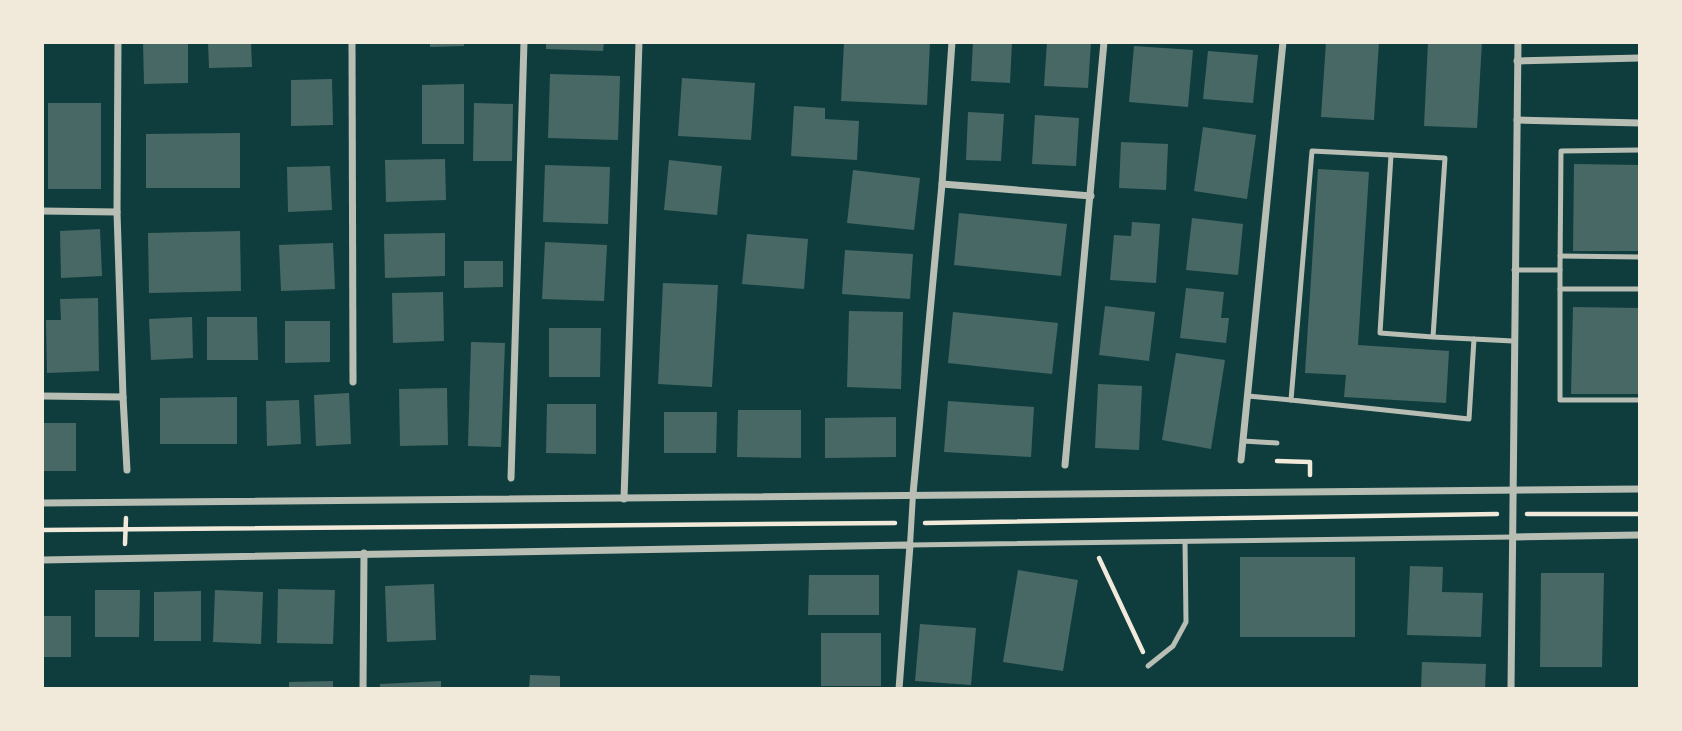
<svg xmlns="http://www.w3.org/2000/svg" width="1682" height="731" font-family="Rubik,sans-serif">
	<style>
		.building { fill: #486865 }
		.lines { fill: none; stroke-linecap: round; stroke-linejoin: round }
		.path { stroke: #f1e9da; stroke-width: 4.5 }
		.service { stroke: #b8beb3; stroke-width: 5 }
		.pedestrian { stroke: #b8beb3; stroke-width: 6 }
		.minor { stroke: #b8beb3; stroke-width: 7 }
	</style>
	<rect width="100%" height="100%" fill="#0f3d3e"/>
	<g class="building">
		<polygon points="143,42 188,42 188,83 144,84"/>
		<polygon points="208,42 251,42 252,67 209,68"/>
		<polygon points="430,42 464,42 464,46 430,47"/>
		<polygon points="546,42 604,42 603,51 546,49"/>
		<polygon points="844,42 930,42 927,105 841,101"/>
		<polygon points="973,42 1012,42 1010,83 971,81"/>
		<polygon points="1047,42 1091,42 1088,88 1044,86"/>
		<polygon points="1326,42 1379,42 1374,120 1321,117"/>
		<polygon points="1428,42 1482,42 1477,128 1424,126"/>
		<polygon points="1134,46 1193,50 1188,107 1129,102"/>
		<polygon points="1208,51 1258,55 1253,103 1203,99"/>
		<polygon points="550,74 620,76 618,140 548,138"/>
		<polygon points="682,78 755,83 751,140 678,136"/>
		<polygon points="332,79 333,125 291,126 291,80"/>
		<polygon points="464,84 464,144 422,144 422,85"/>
		<rect x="48" y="103" width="53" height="86"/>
		<polygon points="474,103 513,104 512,161 473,161"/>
		<polygon points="794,106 825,108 825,119 859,121 857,160 791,156"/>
		<polygon points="968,112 1004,114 1001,161 966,160"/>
		<polygon points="1035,115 1079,118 1076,166 1032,164"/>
		<polygon points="1203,127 1256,135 1247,199 1194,191"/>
		<polygon points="240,133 240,188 146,188 146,134"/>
		<polygon points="1121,142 1168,144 1166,190 1119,188"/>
		<polygon points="445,159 446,200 386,202 385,160"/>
		<polygon points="669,160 722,166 717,215 664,210"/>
		<polygon points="1574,164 1640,165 1640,251 1573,251"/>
		<polygon points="545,165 610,167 608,224 543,222"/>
		<polygon points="330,166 332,210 288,212 287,167"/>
		<polygon points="1318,169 1369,172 1358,345 1449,351 1446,403 1344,397 1346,375 1305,373"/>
		<polygon points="853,170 920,178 914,230 847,223"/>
		<polygon points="959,213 1067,224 1061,276 954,265"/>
		<polygon points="1192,218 1243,224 1238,275 1186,270"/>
		<polygon points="1132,222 1160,224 1156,283 1110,280 1114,235 1131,236"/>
		<polygon points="100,229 102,276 61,278 60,231"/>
		<polygon points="240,231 241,291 149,293 148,233"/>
		<polygon points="445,233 445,276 385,278 384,234"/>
		<polygon points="747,234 808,239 804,289 742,284"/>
		<polygon points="545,242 607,245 604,301 542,299"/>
		<polygon points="333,243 335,289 281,291 279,245"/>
		<polygon points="845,250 913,254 910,299 842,294"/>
		<polygon points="464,261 503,261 503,287 464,288"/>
		<polygon points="663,283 718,285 712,387 658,384"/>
		<polygon points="1186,288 1224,292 1221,318 1229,318 1226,343 1180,338"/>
		<polygon points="443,292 444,341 393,343 392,293"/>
		<polygon points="98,298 99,371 47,373 46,320 61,320 60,299"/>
		<polygon points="1105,306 1155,312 1149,361 1099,355"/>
		<polygon points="1573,307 1640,308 1640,394 1571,394"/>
		<polygon points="849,311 903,312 901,389 847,387"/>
		<polygon points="953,312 1058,323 1052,374 948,363"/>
		<polygon points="192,317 193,358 151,360 149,319"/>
		<polygon points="207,317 257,317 258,360 207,360"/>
		<polygon points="285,321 330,321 330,362 285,363"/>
		<polygon points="549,328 601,328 600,377 549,377"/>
		<polygon points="471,342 505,343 501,447 468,446"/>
		<polygon points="1176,353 1225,360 1211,449 1162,440"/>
		<polygon points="1098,384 1142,386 1139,450 1095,448"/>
		<polygon points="447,388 448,445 400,446 399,389"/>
		<polygon points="349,393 351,444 316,446 314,395"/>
		<polygon points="237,397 237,444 160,444 160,398"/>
		<polygon points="299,400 301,444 267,446 266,401"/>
		<polygon points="948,401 1034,407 1031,457 944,452"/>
		<polygon points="547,404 596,404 596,454 546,453"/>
		<polygon points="738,410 801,410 801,458 737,457"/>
		<polygon points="664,412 717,412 716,453 664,453"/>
		<polygon points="896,417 896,457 825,458 825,418"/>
		<rect x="42" y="423" width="34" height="48"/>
		<rect x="1240" y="557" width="115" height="80"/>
		<polygon points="1410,566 1443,567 1442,592 1483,593 1481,637 1407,635"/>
		<polygon points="1018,570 1078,580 1063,671 1003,662"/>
		<polygon points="1541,573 1604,573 1602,667 1540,667"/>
		<polygon points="809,575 879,575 879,615 808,615"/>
		<polygon points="434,584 436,640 387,642 385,586"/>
		<polygon points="278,589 335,590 333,644 277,643"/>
		<polygon points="95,590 140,590 139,637 95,637"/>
		<polygon points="215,590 263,592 261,644 213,642"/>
		<polygon points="201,591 201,641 154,641 154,592"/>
		<rect x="42" y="616" width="29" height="41"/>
		<polygon points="920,624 976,628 971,685 915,681"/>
		<rect x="821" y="633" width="60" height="53"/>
		<polygon points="1422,662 1486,664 1485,689 1421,689"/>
		<polygon points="530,675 560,676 560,689 529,689"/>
		<polygon points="333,681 333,689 289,689 289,682"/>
		<polygon points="441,681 441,689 380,689 380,684"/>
	</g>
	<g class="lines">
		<g class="path">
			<polyline points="1277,461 1310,462 1310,475"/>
			<polyline points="1527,514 1640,514"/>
			<polyline points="925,523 1497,514"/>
			<polyline points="42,530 895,523"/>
			<polyline points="125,544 126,518"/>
			<polyline points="1099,558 1143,652"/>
		</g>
		<g class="service">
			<polyline points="1391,155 1312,151 1291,400 1469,419 1474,339"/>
			<polyline points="1560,256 1640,257"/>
			<polyline points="1514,270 1560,270 1560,400 1640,400"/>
			<polyline points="1560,270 1561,151 1640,150"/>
			<polyline points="1560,289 1640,289"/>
			<polyline points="1433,337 1380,333 1391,155 1445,158 1433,337 1513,341"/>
			<polyline points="1248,396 1291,400"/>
			<polyline points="1243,441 1277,443"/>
			<polyline points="910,545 1514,537"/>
			<polyline points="1148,666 1173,646 1186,622 1185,542"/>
		</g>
		<polyline class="pedestrian" points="910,545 913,494"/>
		<g class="minor">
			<polyline points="352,42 353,382"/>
			<polyline points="1517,61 1640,58"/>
			<polyline points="1517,120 1640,123"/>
			<polyline points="942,184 1091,196"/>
			<polyline points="42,211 117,212"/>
			<polyline points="42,396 123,397 117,212 118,42"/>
			<polyline points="123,397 127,470"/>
			<polyline points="1241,460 1283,42"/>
			<polyline points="1065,465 1104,42"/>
			<polyline points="511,478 524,42"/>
			<polyline points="913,494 942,184 952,42"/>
			<polyline points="624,499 639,42"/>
			<polyline points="42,503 1640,489"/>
			<polyline points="1514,537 1640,535"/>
			<polyline points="42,560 910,545 899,689"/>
			<polyline points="363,689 364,553"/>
			<polyline points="1511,689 1518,42"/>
		</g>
	</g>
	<rect width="1682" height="731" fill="none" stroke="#f1e9da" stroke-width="88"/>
</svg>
